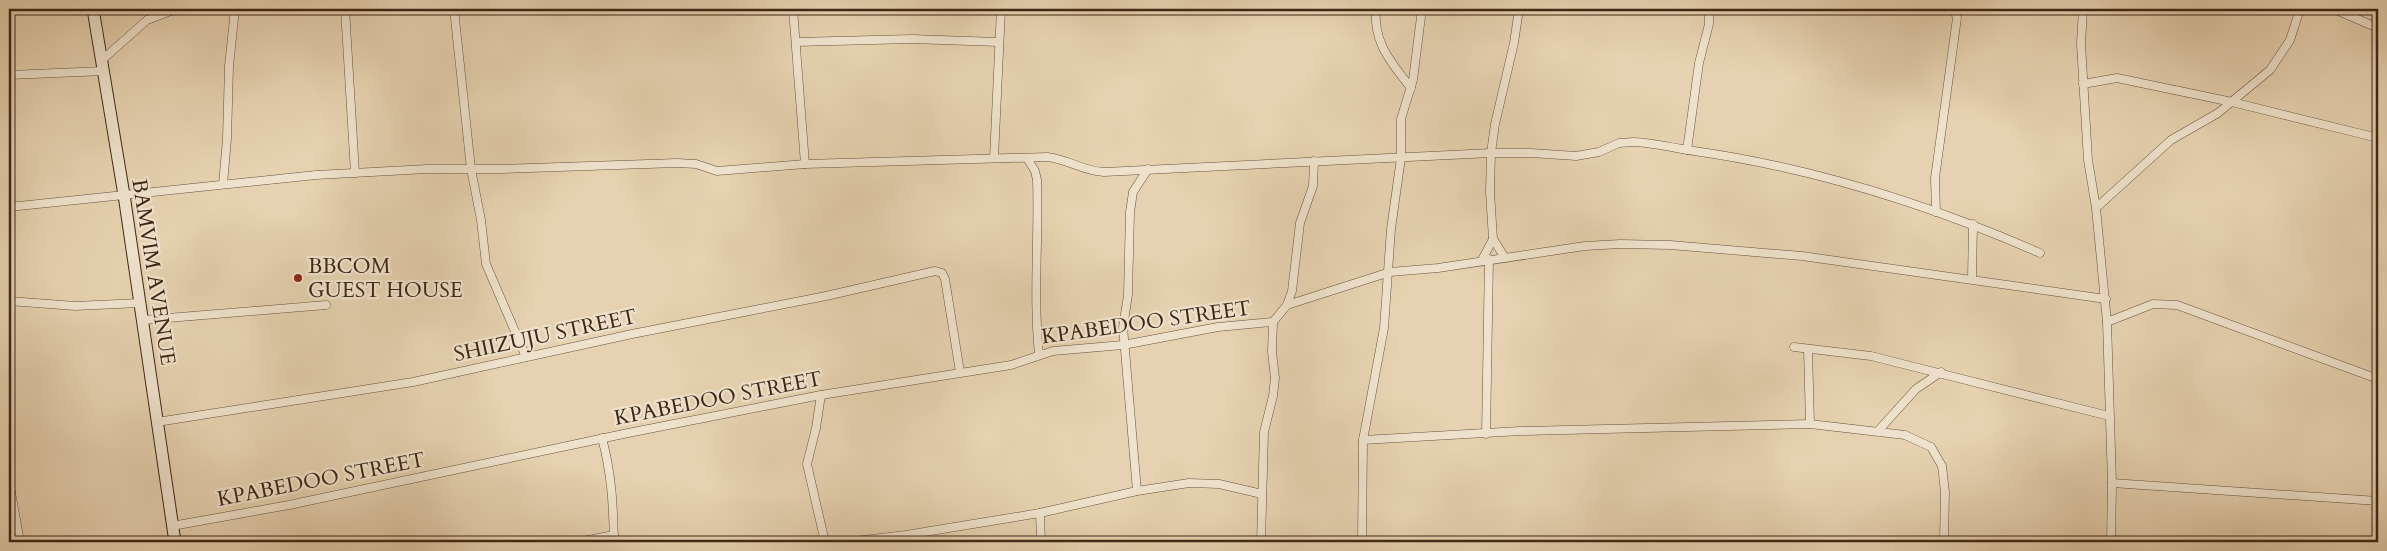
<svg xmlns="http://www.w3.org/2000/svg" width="2387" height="551" font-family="Cardo,serif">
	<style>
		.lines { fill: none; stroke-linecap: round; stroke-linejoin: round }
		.street-casing { stroke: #69523c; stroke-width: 9 }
		.secondary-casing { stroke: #3f2716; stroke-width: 13 }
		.street { stroke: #efe2cc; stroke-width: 8 }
		.secondary { stroke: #efe2cc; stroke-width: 11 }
		.poi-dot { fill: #8f2418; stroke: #efe2cc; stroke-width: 2 }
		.labels { text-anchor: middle; stroke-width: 4.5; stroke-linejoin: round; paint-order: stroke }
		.poi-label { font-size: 21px; fill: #3f2716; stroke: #efe2cc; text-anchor: start }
		.street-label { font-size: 21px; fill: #3f2716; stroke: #efe2cc }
	</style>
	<rect width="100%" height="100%" fill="#e6d2b0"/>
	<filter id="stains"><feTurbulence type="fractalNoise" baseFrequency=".004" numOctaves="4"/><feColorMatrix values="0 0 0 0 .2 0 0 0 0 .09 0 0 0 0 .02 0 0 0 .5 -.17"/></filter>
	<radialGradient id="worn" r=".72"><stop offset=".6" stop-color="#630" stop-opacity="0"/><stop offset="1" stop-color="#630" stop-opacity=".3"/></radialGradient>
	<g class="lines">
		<defs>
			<g id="street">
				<polyline points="345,9 355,173"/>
				<polyline points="454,9 471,169 481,220 486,264 526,357"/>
				<polyline points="793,9 805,164"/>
				<path d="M1376 9C1373 43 1391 62 1411 88"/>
				<polyline points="2083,9 2081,44 2088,160 2096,208 2107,322 2112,483 2111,542"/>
				<polyline points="2334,9 2378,28"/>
				<polyline points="796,42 912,39 998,42"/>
				<polyline points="102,60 147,20 176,9"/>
				<polyline points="9,75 104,71"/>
				<polyline points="2083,84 2117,78 2232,102 2378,138"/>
				<polyline points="1687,150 1699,63 1709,24 1709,9"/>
				<polyline points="994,158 1001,9"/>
				<path d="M1027 158 1035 171 1037 180C1039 238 1033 296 1039 354"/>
				<polyline points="223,184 227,139 229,66 235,9"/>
				<path d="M9 207 316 175 427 169H501L677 163 696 164 717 171 805 164 1047 157C1068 159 1082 171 1104 172L1491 153H1531L1576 156 1599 152 1619 143 1634 142C1655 143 1674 148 1694 151 1814 168 1930 205 2040 253"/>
				<polyline points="2096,208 2171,140 2218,113 2270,70 2290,40 2300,9"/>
				<polyline points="1936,212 1935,178 1957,18 1954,9"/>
				<polyline points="1505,258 1493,239 1490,192 1491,153 1495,124 1514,43 1519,9"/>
				<polyline points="1482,260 1493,239"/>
				<polyline points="1972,279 1973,224"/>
				<polyline points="9,301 75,306 140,303"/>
				<polyline points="1287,305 1390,272 1438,268 1585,246 1620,244 1670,245 1802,256 2106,299"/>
				<polyline points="143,320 326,305"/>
				<polyline points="2107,322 2153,304 2177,305 2378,379"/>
				<polyline points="1794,347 1871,356 2109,416"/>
				<polyline points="1808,349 1810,424"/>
				<polyline points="821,395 816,428 807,464 825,542"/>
				<polyline points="157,422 413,382 632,334 826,296 935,271 942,273 945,279 960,372"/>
				<polyline points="1878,431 1916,389 1941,372"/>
				<polyline points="1486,434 1489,259"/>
				<path d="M602 438C612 476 613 504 614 542"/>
				<polyline points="1363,440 1520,431 1810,424 1905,435 1931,447 1942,466 1945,492 1944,542"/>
				<polyline points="9,481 20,542"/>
				<polyline points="2112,483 2378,501"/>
				<polyline points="1137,491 1123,327 1128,295 1130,212 1133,192 1148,169"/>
				<polyline points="1040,513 1041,542"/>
				<polyline points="172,526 289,505 628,433 821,395 1011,365 1053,351 1123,345 1218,327 1273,322"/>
				<polyline points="578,542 614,535"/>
				<polyline points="847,542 906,535 1040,513 1137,491 1189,483 1219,484 1262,494"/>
				<polyline points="1261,542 1264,432 1273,396 1275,378 1272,352 1273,322 1287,305 1292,291 1300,223 1313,186 1314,161"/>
				<polyline points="1362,542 1363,440 1384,328 1391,229 1401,158 1401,119 1413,80 1422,9"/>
			</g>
			<polyline id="secondary" points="93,9 124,195 175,542"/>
		</defs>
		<use href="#street" class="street-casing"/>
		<use href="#secondary" class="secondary-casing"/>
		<use href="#street" class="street"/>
		<use href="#secondary" class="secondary"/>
	</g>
	<circle class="poi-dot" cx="298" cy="278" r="5"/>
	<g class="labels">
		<g class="poi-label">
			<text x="308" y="273">BBCOM<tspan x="308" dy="24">GUEST HOUSE</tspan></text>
		</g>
		<g class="street-label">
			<text transform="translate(154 272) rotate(81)" y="7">BAMVIM AVENUE</text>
			<text transform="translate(1146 322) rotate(-8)" y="7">KPABEDOO STREET</text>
			<text transform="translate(545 335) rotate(-12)" y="7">SHIIZUJU STREET</text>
			<text transform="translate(718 398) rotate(-11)" y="7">KPABEDOO STREET</text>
			<text transform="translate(321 479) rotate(-11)" y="7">KPABEDOO STREET</text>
		</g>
	</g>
	<rect width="2387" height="551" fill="none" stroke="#e6d2b0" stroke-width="30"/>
	<rect x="10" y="10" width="2367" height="531" fill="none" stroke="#3f2716" stroke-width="2.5"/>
	<rect x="15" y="15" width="2357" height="521" fill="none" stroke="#3f2716"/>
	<rect width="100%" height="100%" filter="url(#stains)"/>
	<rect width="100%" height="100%" fill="url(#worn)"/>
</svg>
